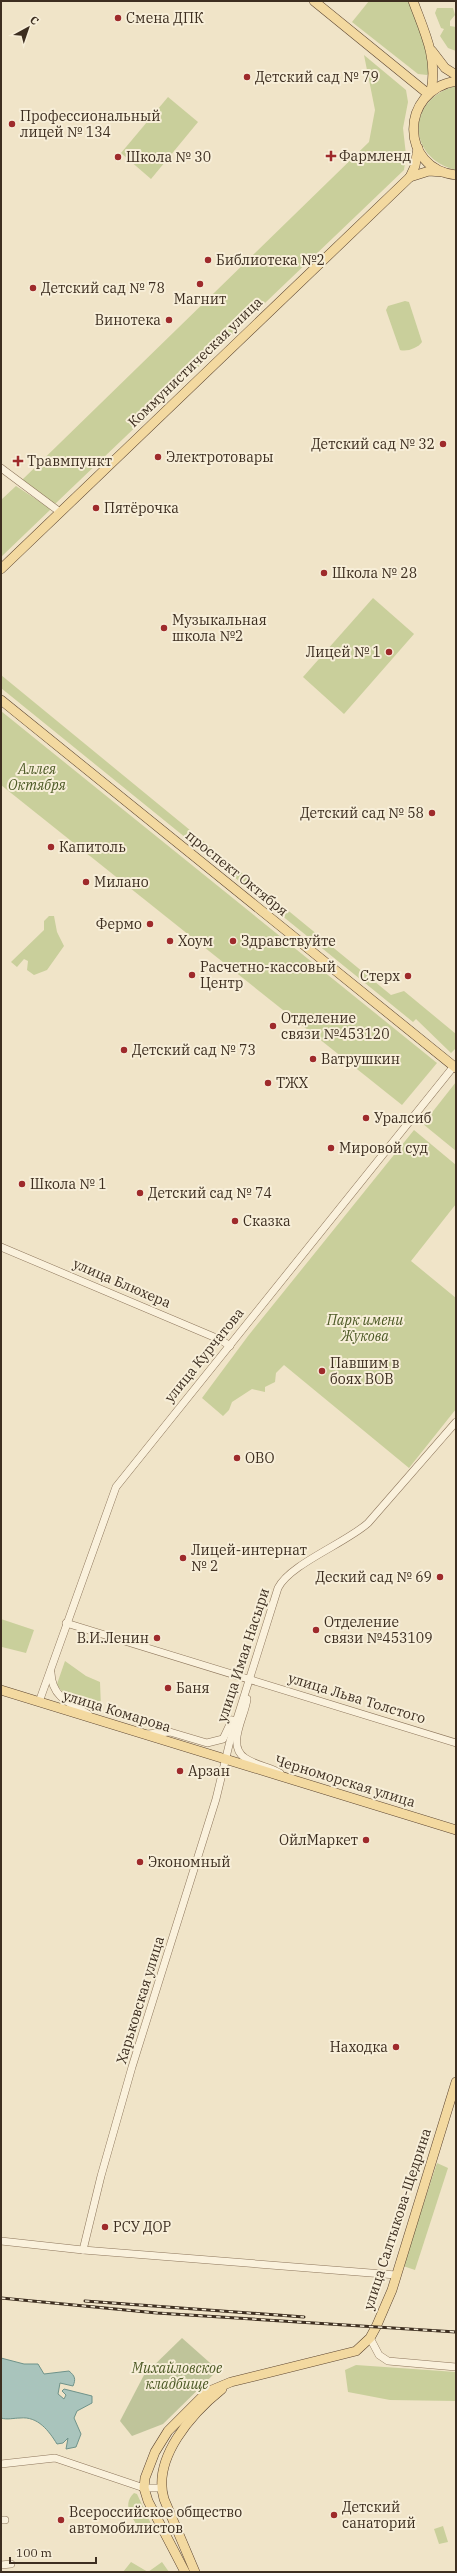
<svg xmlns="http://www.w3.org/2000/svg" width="457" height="2573" font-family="'IBM Plex Serif',serif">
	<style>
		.green { fill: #c9cf9b }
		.cemetery { fill: #bfc49a }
		.water { fill: #a9c4bc; stroke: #6f938a }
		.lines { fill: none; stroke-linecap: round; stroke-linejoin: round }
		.minor-casing { stroke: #8d765c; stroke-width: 8 }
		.major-casing { stroke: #5b4430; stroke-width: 10 }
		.minor { stroke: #faf1dc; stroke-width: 7 }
		.major { stroke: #f3d9a0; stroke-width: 9 }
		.rail-casing { stroke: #3d2e20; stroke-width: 3 }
		.rail { stroke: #f7eed8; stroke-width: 1.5; stroke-dasharray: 4.5; stroke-linecap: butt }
		.poi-dot { fill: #9e2a2b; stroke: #f7eed8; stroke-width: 1.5 }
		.labels { text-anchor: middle; stroke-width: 4; stroke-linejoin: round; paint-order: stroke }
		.poi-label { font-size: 14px; fill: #3d2e20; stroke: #f7eed8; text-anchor: start }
		.street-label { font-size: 14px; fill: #3d2e20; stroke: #f7eed8 }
		.park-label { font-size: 14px; font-style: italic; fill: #4d5a26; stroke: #f7eed8 }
	</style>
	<rect width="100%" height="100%" fill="#f0e4c8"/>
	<g class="green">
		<polygon points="369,1 409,1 428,51 429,73 427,75 418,74 352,22"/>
		<polygon points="437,8 453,8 455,15 450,21 450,26 456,27 456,51 448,48 440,36 444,29 441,28 435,13"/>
		<polygon points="364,55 406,90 408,102 403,128 406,155 404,170 55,504 22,480 369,142 375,110"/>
		<path d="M456 86V170C406 158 406 99 456 86Z"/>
		<polygon points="168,97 198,122 151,179 121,153"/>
		<path d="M405 301 409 302 422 342C418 348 407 352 400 350L386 310 388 306Z"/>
		<polygon points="16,486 51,509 1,557 1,500"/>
		<polygon points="373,598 414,634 344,714 303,677"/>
		<polygon points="1,675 391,995 404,991 456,1034 456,1048 451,1053 416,1019 413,1022 1,688"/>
		<polygon points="1,711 437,1063 402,1105 1,785"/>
		<polygon points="49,916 54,916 57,932 64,946 47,970 34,975 27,970 28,961 24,959 17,967 11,962 44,930 44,921"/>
		<polygon points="456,1082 456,1151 423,1124"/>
		<polygon points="414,1130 456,1165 456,1204 411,1261 456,1298 456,1409 409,1468 284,1365 276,1373 275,1382 265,1387 265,1392 252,1389 232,1402 229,1410 223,1416 202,1398 248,1336"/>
		<polygon points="1,1619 34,1630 26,1653 2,1647 1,1650"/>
		<path d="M65 1661 86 1676 100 1682 101 1708C84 1702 66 1701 57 1684Z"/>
		<polygon points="437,2163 448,2168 415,2270 403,2266"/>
		<polygon points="356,2365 456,2372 456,2401 390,2400 348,2392 345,2370"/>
		<path d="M134 2493 137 2494 153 2528V2532L149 2535 143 2534C135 2521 120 2506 134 2493Z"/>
		<polygon points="443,2526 448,2542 439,2544 434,2529"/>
		<polygon points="131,2562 148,2572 162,2562 169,2572 123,2572"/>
	</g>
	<polygon class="cemetery" points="182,2338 218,2370 163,2424 132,2436 120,2421 144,2375"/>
	<path class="water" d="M1 2358 24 2364H38L44 2374 69 2371C75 2376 76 2379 73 2386L60 2383 58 2394 64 2399 66 2395 62 2391 64 2389 92 2396V2403L77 2411 74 2418 81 2434 76 2447 66 2449 68 2438 63 2443 57 2444C49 2431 38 2416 20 2418 14 2418 7 2420 1 2418Z"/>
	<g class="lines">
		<defs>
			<g id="minor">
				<polyline points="1,468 60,512"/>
				<polyline points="1,1247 221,1340 230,1346"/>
				<polyline points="66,1623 456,1743"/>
				<path d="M51 1673C52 1697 69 1703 88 1714"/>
				<path d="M247 1699C245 1717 226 1745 245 1758 255 1765 269 1767 280 1773"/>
				<polyline points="39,1702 116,1487 454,1066"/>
				<polyline points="147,1734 170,1732 207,1743 223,1739 232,1720"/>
				<polyline points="1,2241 83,2250 396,2275"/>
				<path d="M83 2250 101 2176 132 2067 216 1799 230 1741 278 1588C290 1564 346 1543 368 1523L456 1422"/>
				<polyline points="370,2338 379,2355 388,2361 456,2367"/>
				<polyline points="1,2464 55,2458 144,2488 161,2488"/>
				<polyline points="1,2520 5,2520"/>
				<polyline points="1,2565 11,2564"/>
			</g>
			<g id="major">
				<polyline points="314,1 427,93"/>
				<path d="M413 1C424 31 438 58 431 91"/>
				<polyline points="432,51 445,68 456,75"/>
				<path d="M456 81C399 91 400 169 456 175"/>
				<polyline points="410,177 415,166 418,148"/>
				<polyline points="1,569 410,177 429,171 442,172"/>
				<polyline points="1,700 456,1068"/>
				<polyline points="1,1690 456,1830"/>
				<polyline points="185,2572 148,2501 144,2488 145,2478 155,2452 168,2431 207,2392 231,2382 356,2351 370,2338 376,2327 392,2290 456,2082"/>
				<path d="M195 2572 164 2499C152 2458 192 2413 222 2389"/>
			</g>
		</defs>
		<use href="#minor" class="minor-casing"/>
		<use href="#major" class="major-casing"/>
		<use href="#minor" class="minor"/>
		<use href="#major" class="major"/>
		<defs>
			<g id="rail">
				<polyline points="1,2298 157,2313 456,2332"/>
				<polyline points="85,2301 304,2317"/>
			</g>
		</defs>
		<use href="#rail" class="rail-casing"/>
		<use href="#rail" class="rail"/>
	</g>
	<g class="poi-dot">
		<circle cx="118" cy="18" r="4"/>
		<circle cx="247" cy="77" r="4"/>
		<circle cx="12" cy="124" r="4"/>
		<path d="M329 150h4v4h4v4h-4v4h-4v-4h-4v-4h4z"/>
		<circle cx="118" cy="157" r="4"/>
		<circle cx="208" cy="260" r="4"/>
		<circle cx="200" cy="284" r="4"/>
		<circle cx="33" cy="288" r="4"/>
		<circle cx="169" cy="320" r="4"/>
		<circle cx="443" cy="444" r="4"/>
		<circle cx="158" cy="457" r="4"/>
		<path d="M16 455h4v4h4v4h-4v4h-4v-4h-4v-4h4z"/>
		<circle cx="96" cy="508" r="4"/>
		<circle cx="324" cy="573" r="4"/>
		<circle cx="164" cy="628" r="4"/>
		<circle cx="389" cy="652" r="4"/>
		<circle cx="432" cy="813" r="4"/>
		<circle cx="51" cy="847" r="4"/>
		<circle cx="86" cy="882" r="4"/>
		<circle cx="150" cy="924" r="4"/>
		<circle cx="170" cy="941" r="4"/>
		<circle cx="233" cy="941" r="4"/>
		<circle cx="192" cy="975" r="4"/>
		<circle cx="408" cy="976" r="4"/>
		<circle cx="273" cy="1026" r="4"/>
		<circle cx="124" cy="1050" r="4"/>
		<circle cx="313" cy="1059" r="4"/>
		<circle cx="268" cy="1083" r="4"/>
		<circle cx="366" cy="1118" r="4"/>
		<circle cx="331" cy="1148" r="4"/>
		<circle cx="22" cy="1184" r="4"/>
		<circle cx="140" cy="1193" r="4"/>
		<circle cx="235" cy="1221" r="4"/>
		<circle cx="322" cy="1371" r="4"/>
		<circle cx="237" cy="1458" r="4"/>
		<circle cx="183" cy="1558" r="4"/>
		<circle cx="440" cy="1577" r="4"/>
		<circle cx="316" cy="1630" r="4"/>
		<circle cx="157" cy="1638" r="4"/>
		<circle cx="168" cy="1688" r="4"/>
		<circle cx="180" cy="1771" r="4"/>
		<circle cx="366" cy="1840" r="4"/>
		<circle cx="140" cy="1862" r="4"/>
		<circle cx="396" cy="2047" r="4"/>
		<circle cx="105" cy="2227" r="4"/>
		<circle cx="334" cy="2515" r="4"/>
		<circle cx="61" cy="2520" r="4"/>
	</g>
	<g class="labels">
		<g class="poi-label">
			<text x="126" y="23">Смена ДПК</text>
			<text x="255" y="82">Детский сад № 79</text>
			<text x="20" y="121">Профессиональный<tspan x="20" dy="16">лицей № 134</tspan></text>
			<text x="339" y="161">Фармленд</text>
			<text x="126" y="162">Школа № 30</text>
			<text x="216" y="265">Библиотека №2</text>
			<text x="41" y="293">Детский сад № 78</text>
			<text x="200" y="304" text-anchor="middle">Магнит</text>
			<text x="161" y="325" text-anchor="end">Винотека</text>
			<text x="435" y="449" text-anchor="end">Детский сад № 32</text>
			<text x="166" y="462">Электротовары</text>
			<text x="27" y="466">Травмпункт</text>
			<text x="104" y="513">Пятёрочка</text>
			<text x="332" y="578">Школа № 28</text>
			<text x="172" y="625">Музыкальная<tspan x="172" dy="16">школа №2</tspan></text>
			<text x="381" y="657" text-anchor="end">Лицей № 1</text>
			<text x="424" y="818" text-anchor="end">Детский сад № 58</text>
			<text x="59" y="852">Капитоль</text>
			<text x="94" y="887">Милано</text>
			<text x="142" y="929" text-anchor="end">Фермо</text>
			<text x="178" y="946">Хоум</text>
			<text x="241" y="946">Здравствуйте</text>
			<text x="200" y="972">Расчетно-кассовый<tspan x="200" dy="16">Центр</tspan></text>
			<text x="400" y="981" text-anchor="end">Стерх</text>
			<text x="281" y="1023">Отделение<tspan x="281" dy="16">связи №453120</tspan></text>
			<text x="132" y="1055">Детский сад № 73</text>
			<text x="321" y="1064">Ватрушкин</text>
			<text x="276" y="1088">ТЖХ</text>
			<text x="374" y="1123">Уралсиб</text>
			<text x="339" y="1153">Мировой суд</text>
			<text x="30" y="1189">Школа № 1</text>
			<text x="148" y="1198">Детский сад № 74</text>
			<text x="243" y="1226">Сказка</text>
			<text x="330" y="1368">Павшим в<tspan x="330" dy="16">боях ВОВ</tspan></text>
			<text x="245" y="1463">ОВО</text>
			<text x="191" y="1555">Лицей-интернат<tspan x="191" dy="16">№ 2</tspan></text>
			<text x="432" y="1582" text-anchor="end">Деский сад № 69</text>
			<text x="324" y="1627">Отделение<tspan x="324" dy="16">связи №453109</tspan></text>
			<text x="149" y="1643" text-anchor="end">В.И.Ленин</text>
			<text x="176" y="1693">Баня</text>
			<text x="188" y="1776">Арзан</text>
			<text x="358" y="1845" text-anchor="end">ОйлМаркет</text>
			<text x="148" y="1867">Экономный</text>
			<text x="388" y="2052" text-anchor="end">Находка</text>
			<text x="113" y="2232">РСУ ДОР</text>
			<text x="342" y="2512">Детский<tspan x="342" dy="16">санаторий</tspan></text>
			<text x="69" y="2517">Всероссийское общество<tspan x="69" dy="16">автомобилистов</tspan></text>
		</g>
		<g class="street-label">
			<text transform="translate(195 362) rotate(-44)" y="5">Коммунистическая улица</text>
			<text transform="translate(237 873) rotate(39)" y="5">проспект Октября</text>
			<text transform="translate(122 1283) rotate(23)" y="5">улица Блюхера</text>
			<text transform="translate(204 1355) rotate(-51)" y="5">улица Курчатова</text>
			<text transform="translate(243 1655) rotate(-72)" y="5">улица Имая Насыри</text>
			<text transform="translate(357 1698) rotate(17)" y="5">улица Льва Толстого</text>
			<text transform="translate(117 1711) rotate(17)" y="5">улица Комарова</text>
			<text transform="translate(345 1781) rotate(17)" y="5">Черноморская улица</text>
			<text transform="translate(140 2000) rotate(-73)" y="5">Харьковская улица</text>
			<text transform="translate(397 2219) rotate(-72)" y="5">улица Салтыкова-Щедрина</text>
		</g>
		<g class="park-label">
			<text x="37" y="774">Аллея<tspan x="37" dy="16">Октября</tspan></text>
			<text x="365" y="1325">Парк имени<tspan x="365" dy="16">Жукова</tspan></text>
			<text x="177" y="2373">Михайловское<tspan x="177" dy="16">кладбище</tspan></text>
		</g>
	</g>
	<rect width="457" height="2573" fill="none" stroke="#3d2e20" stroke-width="4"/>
	<g transform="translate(28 28) rotate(40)" stroke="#f7eed8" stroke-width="3" paint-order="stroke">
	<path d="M0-3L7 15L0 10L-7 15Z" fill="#3d2e20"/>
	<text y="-6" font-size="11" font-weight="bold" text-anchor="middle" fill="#3d2e20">С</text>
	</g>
	<path d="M10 2557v6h86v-6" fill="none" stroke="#3d2e20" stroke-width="2"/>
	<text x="16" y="2557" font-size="12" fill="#3d2e20" stroke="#f7eed8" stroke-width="3" paint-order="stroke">100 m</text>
</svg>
